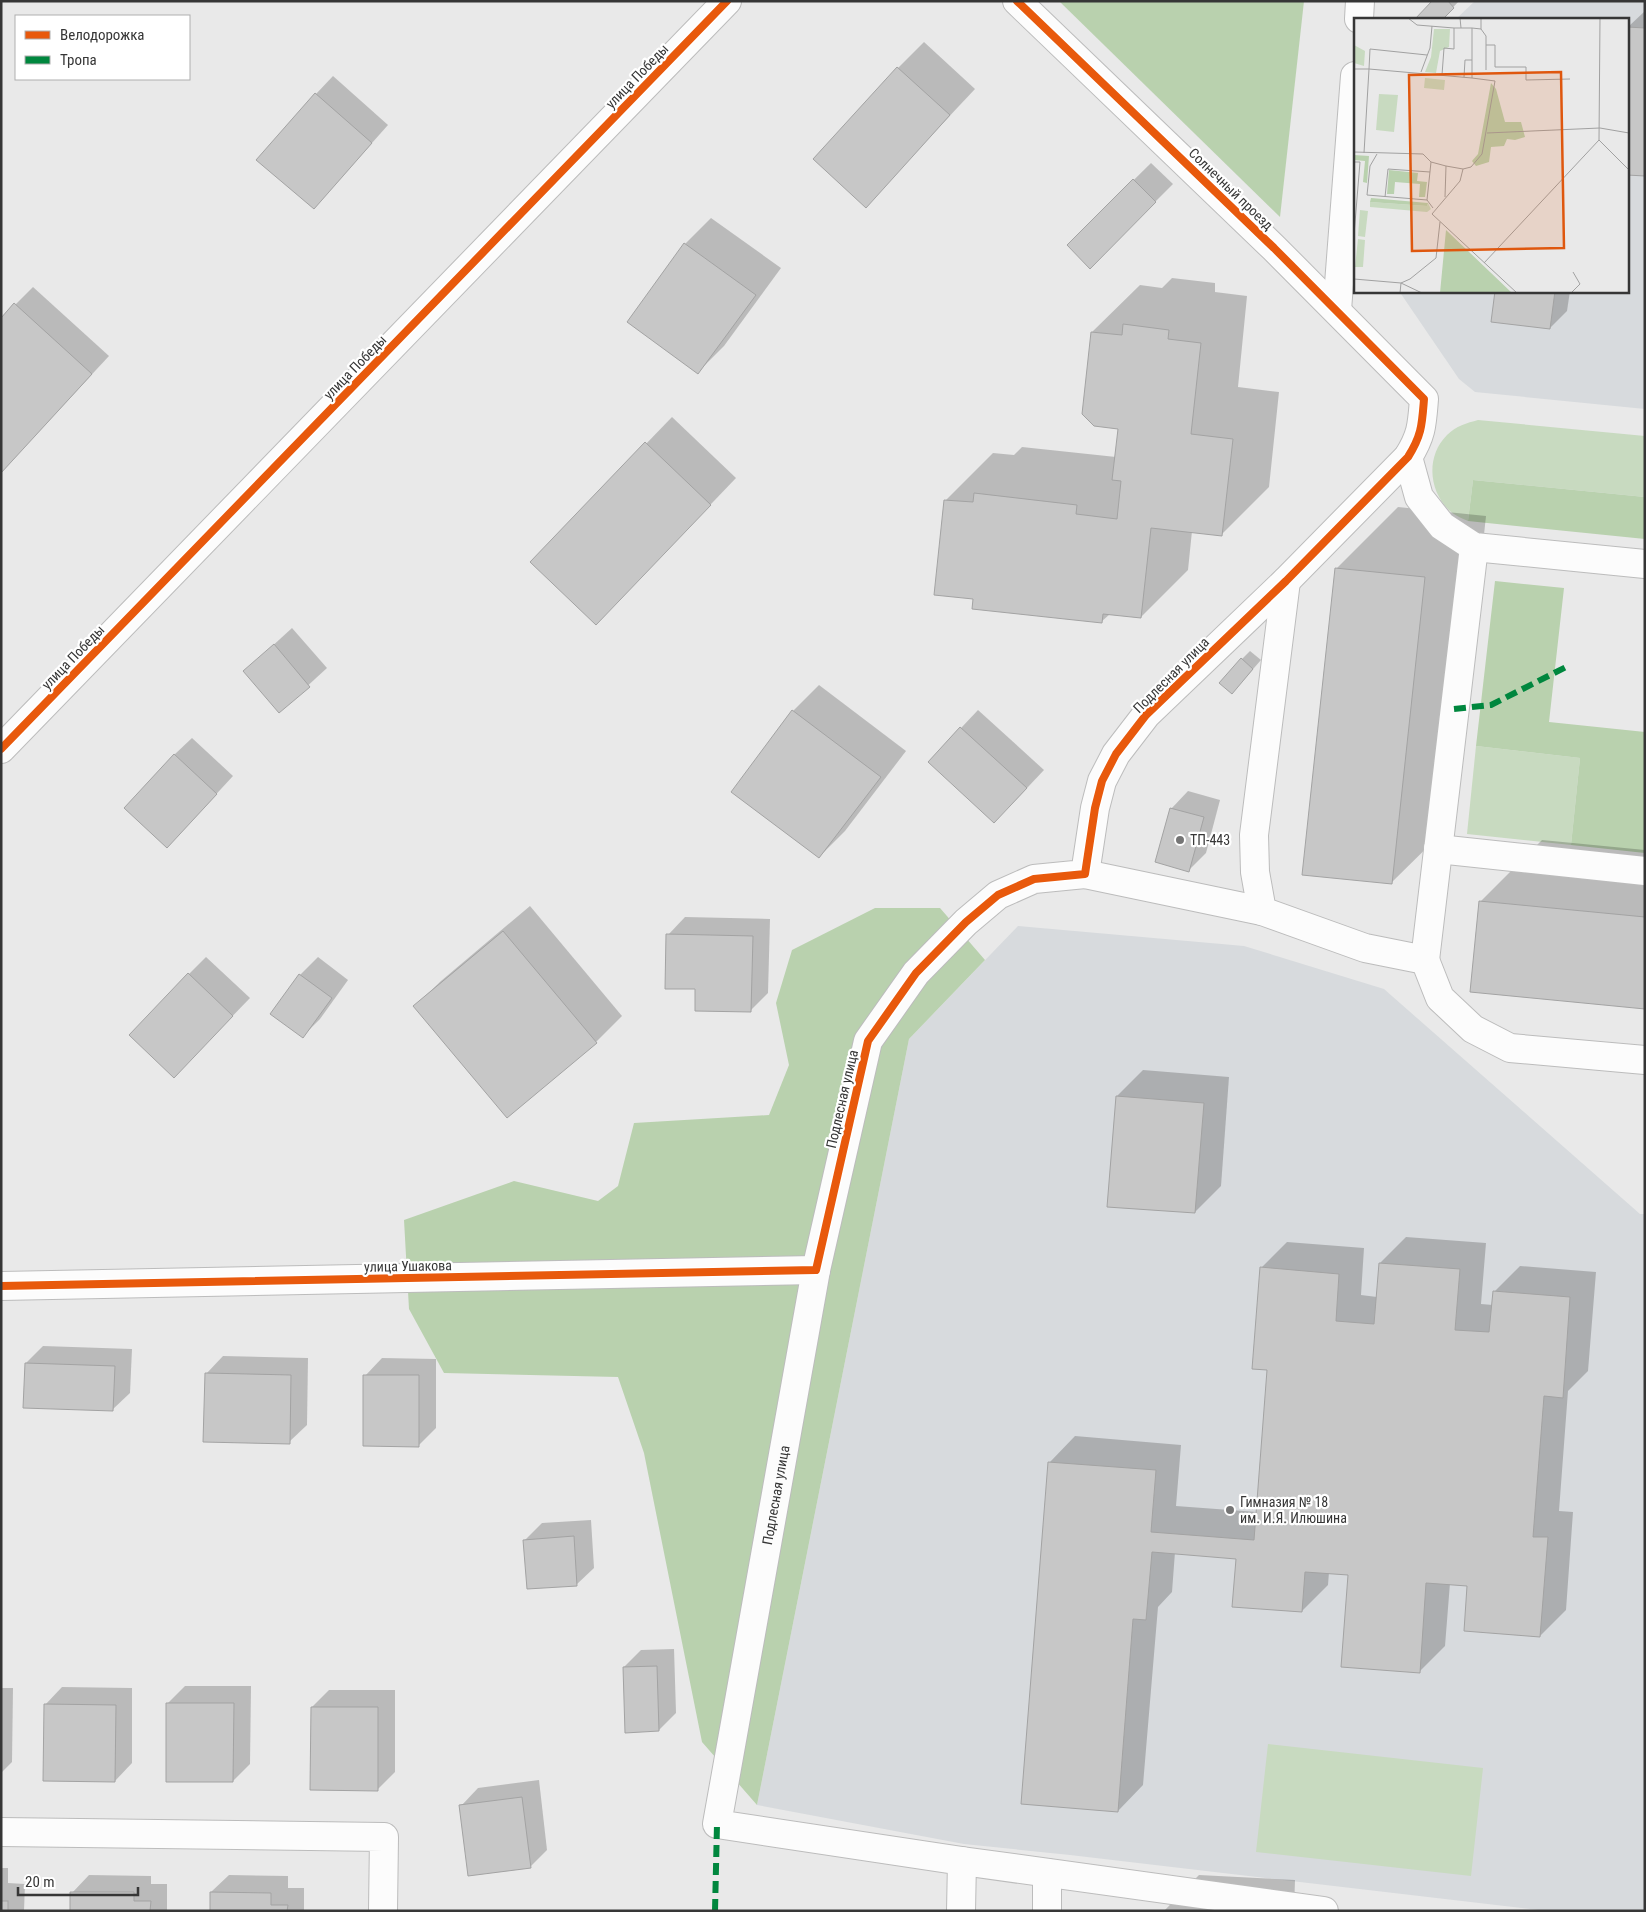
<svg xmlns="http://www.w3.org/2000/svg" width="1646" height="1912" font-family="'Roboto Condensed',sans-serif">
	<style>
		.built { fill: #d7dadd }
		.green { fill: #c8dac0 }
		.forest { fill: #b9d1ae }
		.shadow { fill: #0003 }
		.building { fill: #c7c7c7; stroke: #a3a3a3 }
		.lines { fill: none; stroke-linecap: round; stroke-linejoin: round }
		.minor-casing { stroke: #bcbcbc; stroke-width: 30 }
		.minor { stroke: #fcfcfc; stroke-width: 28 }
		.quiet { stroke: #00873e; stroke-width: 6; stroke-dasharray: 12 6; stroke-linecap: butt }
		.cycleway-casing { stroke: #fff; stroke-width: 11 }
		.cycleway { stroke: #e8590c; stroke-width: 8 }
		.poi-dot { fill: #757575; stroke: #fff; stroke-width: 2 }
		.labels { text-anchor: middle; stroke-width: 4.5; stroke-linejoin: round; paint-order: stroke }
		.street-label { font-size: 14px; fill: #363636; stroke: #fff }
		.poi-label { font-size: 14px; fill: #363636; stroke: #fff; text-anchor: start }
		.inset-road { fill: none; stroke: #a1a1a1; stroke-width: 1 }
		.view { fill: #df570e; fill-opacity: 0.15; stroke: #df570e; stroke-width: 2.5 }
		.inset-edge { fill: none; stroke: #363636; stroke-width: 2.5 }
	</style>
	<rect width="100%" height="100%" fill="#e9e9e9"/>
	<g class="built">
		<polygon points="1475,1 1645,1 1645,409 1475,392 1459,379 1399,291 1627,291 1627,19 1456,19"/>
		<polygon points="1018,926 1244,946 1384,989 1640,1214 1645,1214 1645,1911 1547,1911 1070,1855 964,1844 757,1805 909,1039"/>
	</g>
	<g class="green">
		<path d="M1478 420 1645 436V497L1473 480 1468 521C1463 519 1456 516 1451 512 1429 493 1425 457 1447 435 1456 426 1467 423 1478 420Z"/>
		<polygon points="1476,746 1580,758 1571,845 1467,834"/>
		<polygon points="1268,1744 1483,1768 1471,1876 1256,1852"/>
	</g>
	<g class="forest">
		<polygon points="1059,1 1304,1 1280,217"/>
		<polygon points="1473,480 1645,497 1645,539 1468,521"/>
		<polygon points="1495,581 1564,588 1549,722 1645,732 1645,853 1571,845 1580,758 1476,746"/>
		<polygon points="875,908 940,908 985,960 909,1039 757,1805 702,1742 644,1453 618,1377 444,1373 409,1309 404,1220 514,1181 598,1201 618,1186 634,1123 769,1115 789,1065 776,1003 792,950"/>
	</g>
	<g class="shadow">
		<polygon points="1434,1 1459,1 1442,19"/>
		<polygon points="1645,11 1645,175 1628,27"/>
		<polygon points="924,42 975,89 865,206 898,68"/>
		<polygon points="333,76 388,125 314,208 316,94"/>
		<polygon points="1151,163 1173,184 1090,267 1068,245"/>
		<polygon points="711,218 781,268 724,346 698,372 685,244"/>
		<polygon points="1172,278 1215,283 1215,292 1247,296 1238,387 1279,392 1269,487 1222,534 1192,531 1188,570 1141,617 1110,614 1101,622 974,598 946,500 993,453 1014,455 1022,447 1116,457 1119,428 1092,332 1140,285 1162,288"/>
		<polygon points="33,287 109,356 1,472 1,319"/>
		<polygon points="1496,291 1570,291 1567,311 1550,328"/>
		<polygon points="672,417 736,478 621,598 532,562"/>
		<polygon points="1398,507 1486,516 1453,822 1391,883 1303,874 1337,568"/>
		<polygon points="292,628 327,668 279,712 245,671"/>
		<polygon points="1250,651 1261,660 1240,684 1242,659"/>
		<polygon points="819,685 906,751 845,831 819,857 793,711"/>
		<polygon points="978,710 1044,770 1012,804 929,762"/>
		<polygon points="192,738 233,776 184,829 174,755"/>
		<polygon points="1188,791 1220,800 1206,853 1189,870 1171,809"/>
		<polygon points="1542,840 1645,850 1645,1008 1472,990 1481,901"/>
		<polygon points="530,906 622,1016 596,1042 508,1116 415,1006 441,981"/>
		<polygon points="685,917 770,919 768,993 751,1010 696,988 668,935"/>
		<polygon points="206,957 250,998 191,1059 189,974"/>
		<polygon points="318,957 348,980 320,1019 303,1036 272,1014 300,975"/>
		<polygon points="1143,1070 1229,1077 1221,1186 1195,1212 1117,1096"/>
		<polygon points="1406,1237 1486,1243 1481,1304 1493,1305 1494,1292 1520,1266 1596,1272 1588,1371 1568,1391 1559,1511 1573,1512 1566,1610 1540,1636 1469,1585 1450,1583 1445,1646 1419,1672 1349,1574 1329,1572 1328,1585 1302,1611 1237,1557 1175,1552 1172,1592 1158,1607 1143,1785 1118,1811 1050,1462 1075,1436 1181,1445 1176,1506 1257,1512 1269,1369 1261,1268 1287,1242 1364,1248 1361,1295 1377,1297 1380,1263"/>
		<polygon points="43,1346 132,1349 130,1393 112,1410 26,1363"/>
		<polygon points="223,1356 308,1358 307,1425 289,1442 206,1374"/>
		<polygon points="382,1358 436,1359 436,1428 419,1445 365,1376"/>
		<polygon points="591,1520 594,1568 576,1585 525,1540 542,1523"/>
		<polygon points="674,1649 676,1713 659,1730 624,1667 641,1650"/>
		<polygon points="185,1686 251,1686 250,1764 233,1781 168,1703"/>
		<polygon points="62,1687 132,1688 132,1763 115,1781 45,1705"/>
		<polygon points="1,1688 13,1688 12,1762 1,1773"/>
		<polygon points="329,1690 395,1690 395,1772 377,1790 312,1707"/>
		<polygon points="539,1780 547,1850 530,1867 461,1806 478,1788"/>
		<polygon points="1,1868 8,1868 8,1883 25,1884 24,1911 1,1911"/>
		<polygon points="89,1875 151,1876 151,1884 167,1884 167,1911 72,1911 72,1893"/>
		<polygon points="229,1875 288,1876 288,1888 304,1888 304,1911 211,1911 211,1892"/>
		<polygon points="1199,1875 1295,1880 1294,1911 1164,1911"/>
	</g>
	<g class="building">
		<polygon points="1432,1 1448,1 1454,8 1443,19 1415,19"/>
		<polygon points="1627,27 1645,28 1645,176 1627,175"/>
		<polygon points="897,67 950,115 866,208 813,159"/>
		<polygon points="315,93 372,143 314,209 256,160"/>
		<polygon points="1133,179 1156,202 1090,269 1067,245"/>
		<polygon points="684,243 756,295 698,374 627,322"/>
		<polygon points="1495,291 1555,291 1550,329 1491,322"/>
		<polygon points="14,303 92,374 1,473 1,318"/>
		<polygon points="1123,324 1169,330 1168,339 1201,343 1191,434 1233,439 1222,536 1151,528 1141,618 1103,614 1102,623 972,609 973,599 934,595 944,500 973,502 974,493 1077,505 1076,514 1117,519 1121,481 1112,480 1118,429 1094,426 1082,414 1091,332 1122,335"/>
		<polygon points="645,442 711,505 596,625 530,562"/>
		<polygon points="1335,568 1425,577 1392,884 1302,875"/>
		<polygon points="274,644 310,687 279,713 243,671"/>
		<polygon points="1241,658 1253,669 1232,694 1219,683"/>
		<polygon points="792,710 881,777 819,858 731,792"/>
		<polygon points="960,727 1027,788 994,823 928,762"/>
		<polygon points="174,754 217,794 167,848 124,808"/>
		<polygon points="1170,808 1204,817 1189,872 1155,862"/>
		<polygon points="1479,901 1645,917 1645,1009 1470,992"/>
		<polygon points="503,931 597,1043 507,1118 413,1006"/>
		<polygon points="666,934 753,936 751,1012 695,1011 695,989 665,989"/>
		<polygon points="188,973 233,1016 174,1078 129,1035"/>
		<polygon points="299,974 332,998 303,1038 270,1014"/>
		<polygon points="1116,1096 1204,1103 1195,1213 1107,1207"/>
		<polygon points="1379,1263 1460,1269 1455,1330 1489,1332 1493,1291 1570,1297 1563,1398 1544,1396 1533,1537 1548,1537 1540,1637 1464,1631 1467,1586 1426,1583 1420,1673 1341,1667 1348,1575 1305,1572 1302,1612 1232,1607 1236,1559 1152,1552 1146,1620 1133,1619 1118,1812 1021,1804 1048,1462 1156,1470 1151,1532 1254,1540 1267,1370 1252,1369 1260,1267 1339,1274 1336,1321 1374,1324"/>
		<polygon points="25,1363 115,1366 113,1411 23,1408"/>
		<polygon points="205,1373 291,1375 290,1444 203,1442"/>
		<polygon points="363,1375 419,1375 419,1447 363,1446"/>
		<polygon points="574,1536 577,1586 527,1589 523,1540"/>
		<polygon points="657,1666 659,1731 625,1733 623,1667"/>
		<polygon points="166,1703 234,1703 233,1782 166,1782"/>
		<polygon points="44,1704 116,1705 115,1782 43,1781"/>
		<polygon points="311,1707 378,1707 378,1791 310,1790"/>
		<polygon points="522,1797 531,1868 468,1876 459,1805"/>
		<polygon points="70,1892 134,1892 134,1901 151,1901 150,1911 70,1911"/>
		<polygon points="210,1892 271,1893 271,1905 288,1905 287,1911 210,1911"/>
		<rect x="1" y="1901" width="7" height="10"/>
	</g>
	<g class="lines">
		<defs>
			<g id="minor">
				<polyline points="1359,19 1360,1"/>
				<polyline points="1337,310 1355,76"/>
				<polyline points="1408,457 1419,497 1442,526 1474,547 1645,564"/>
				<polyline points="1286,581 1254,835 1255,872 1262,911 1365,948 1425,960 1440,998 1473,1029 1510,1048 1645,1060"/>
				<polyline points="1,749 727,1"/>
				<polyline points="1438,849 1645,871"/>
				<polyline points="1085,874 1262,911"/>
				<polyline points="1425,960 1474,547"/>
				<polyline points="1,1286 816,1270"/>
				<polyline points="1,1832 384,1837 383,1911"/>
				<polyline points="962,1861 1324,1911"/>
				<path id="s1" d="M961 1911 962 1861 717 1824 816 1270 868 1041 916 973 966 922 998 895 1034 879 1085 874 1095 808 1102 781 1116 754 1146 715 1286 581 1408 457C1422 435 1422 424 1424 399L1274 248 1017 1"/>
				<polyline points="1047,1911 1047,1873"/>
			</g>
		</defs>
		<use href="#minor" class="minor-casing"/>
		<use href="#minor" class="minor"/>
		<g class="quiet">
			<polyline points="1454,709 1491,705 1566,667"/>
			<polyline points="715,1911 717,1824"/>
		</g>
		<defs>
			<g id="cycleway">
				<polyline points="1,749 727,1"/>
				<path d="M1 1286 816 1270 868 1041 916 973 966 922 998 895 1034 879 1085 874 1095 808 1102 781 1116 754 1146 715 1286 581 1408 457C1422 435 1422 424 1424 399L1274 248 1017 1"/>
			</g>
		</defs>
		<use href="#cycleway" class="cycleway-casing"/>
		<use href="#cycleway" class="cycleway"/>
	</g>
	<g class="poi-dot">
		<circle cx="1180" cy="840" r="5"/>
		<circle cx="1230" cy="1510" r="5"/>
	</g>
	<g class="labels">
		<g class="street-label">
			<text transform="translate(637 76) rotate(-46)" y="5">улица Победы</text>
			<text transform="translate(1231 189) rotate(44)" y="5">Солнечный проезд</text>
			<text transform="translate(355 367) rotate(-46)" y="5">улица Победы</text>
			<text transform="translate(73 657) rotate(-46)" y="5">улица Победы</text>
			<text transform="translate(1171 675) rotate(-45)" y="5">Подлесная улица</text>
			<text transform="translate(842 1099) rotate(-77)" y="5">Подлесная улица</text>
			<text transform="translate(408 1266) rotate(-1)" y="5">улица Ушакова</text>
			<text dy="5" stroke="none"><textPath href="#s1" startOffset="632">Подлесная улица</textPath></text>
		</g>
		<g class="poi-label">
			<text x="1190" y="845">ТП-443</text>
			<text x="1240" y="1507">Гимназия № 18<tspan x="1240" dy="16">им. И.Я. Илюшина</tspan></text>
		</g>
	</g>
	<g transform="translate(1354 18)">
		<rect width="275" height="275" fill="#e9e9e9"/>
		<path d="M80 11H96L95 29 86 33 82 55 71 54 77 39ZM0 27 11 33 10 48 0 45ZM71 60 91 62 90 72 70 70ZM25 76 44 77 40 114 22 112ZM16 184 73 188 74 185 77 191 73 194 16 189ZM6 192 14 193 11 219 4 218ZM4 221 11 222 9 249H1Z" fill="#c8dac0"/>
		<path d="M137 65 142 71 151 104H167L171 119 161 122 153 121 150 128 137 129 135 144 122 148 118 143 124 136ZM0 137 15 138 13 165 9 164 11 143 0 142ZM35 152 64 155 63 163 73 164 71 179H65L66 166 41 164 40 176H33ZM17 180 74 185 73 188 16 184ZM92 212 158 275H86Z" fill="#b9d1ae"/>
		<path class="inset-road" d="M54 0 63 7 100 10M106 0 107 10H118M127 0V11L118 10V60L141 63 128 136 117 149 109 151 106 163 78 196 163 275M127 11 132 18V52M132 27H141V49H172V62L216 61M0 51H15L16 31 73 37M67 54 76 30 78 8M88 57 90 30 100 31V10H107M110 59 111 42H118M133 115 246 110 275 115M245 122 275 152M0 134 69 136 77 144 92 148 91 179M10 135 15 51 118 60M23 136 16 148 13 177 73 182 79 190M0 144H6L0 217M92 148 109 151M31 179 34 151 76 154M73 182 77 144M130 245 245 122 246 0M0 261 47 265 56 261 82 240 86 204M46 275 47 265 68 275M217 275 226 266 219 254"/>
		<path class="view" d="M207 54 210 230 58 233 55 57Z"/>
		<rect width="275" height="275" class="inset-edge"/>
	</g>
	<rect width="1646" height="1912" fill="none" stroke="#363636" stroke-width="5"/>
	<rect x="15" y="15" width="175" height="65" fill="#ffffff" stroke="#afafaf"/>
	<rect x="25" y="31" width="25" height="8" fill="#e8590c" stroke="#afafaf"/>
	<text x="60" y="40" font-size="15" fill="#363636">Велодорожка</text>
	<rect x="25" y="56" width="25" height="8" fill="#00873e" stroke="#afafaf"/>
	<text x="60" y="65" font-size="15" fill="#363636">Тропа</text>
	<path d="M18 1887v8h120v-8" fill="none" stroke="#363636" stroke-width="2.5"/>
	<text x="25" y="1887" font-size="15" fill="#363636" stroke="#ffffff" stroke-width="4" paint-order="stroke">20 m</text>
</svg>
